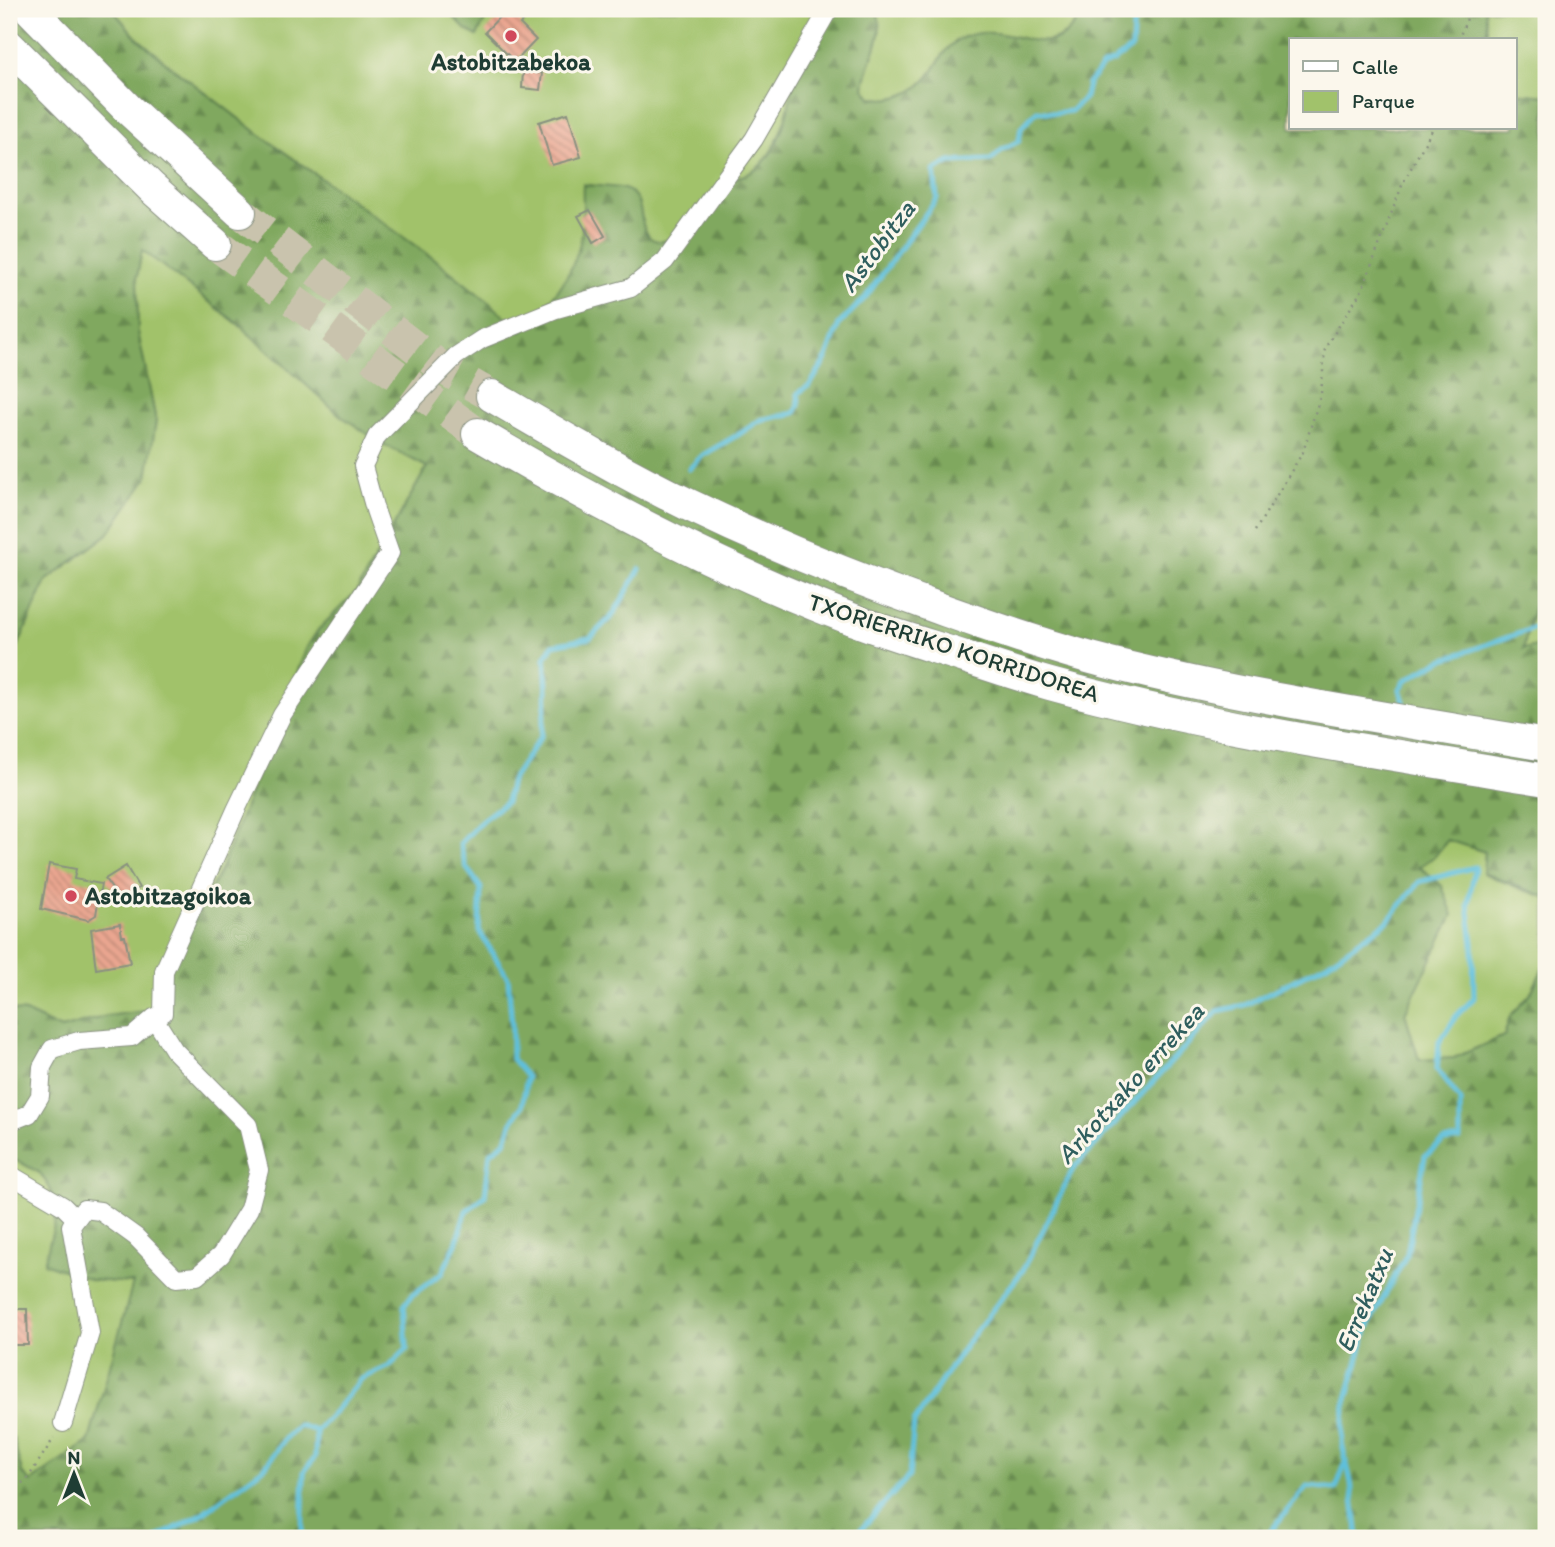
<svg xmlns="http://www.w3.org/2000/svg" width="1555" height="1547" font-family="Itim,sans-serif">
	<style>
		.green { fill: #a1c26b; stroke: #608050; stroke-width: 2 }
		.forest { fill: url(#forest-firs); stroke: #50724a; stroke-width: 2 }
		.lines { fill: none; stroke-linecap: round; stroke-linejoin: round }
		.stream { stroke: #5ec0dc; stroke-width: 5 }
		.building { fill: url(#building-back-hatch) }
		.highway-tunnel { stroke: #c9c3ad; stroke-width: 32; stroke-dasharray: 32 16; stroke-linecap: butt }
		.street-casing { stroke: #899180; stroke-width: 20 }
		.highway-casing { stroke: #899180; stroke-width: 34 }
		.path { stroke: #899180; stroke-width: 2.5; stroke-dasharray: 2 5; stroke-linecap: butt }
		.street { stroke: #fff; stroke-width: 18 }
		.highway { stroke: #fff; stroke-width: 32 }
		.poi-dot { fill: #d1495b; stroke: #fbf7ec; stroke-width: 2.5 }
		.labels { text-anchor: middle; stroke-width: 6; stroke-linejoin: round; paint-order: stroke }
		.poi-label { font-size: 24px; font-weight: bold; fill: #1f3d34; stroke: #fbf7ec }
		.street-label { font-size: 24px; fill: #1f3d34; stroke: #fbf7ec }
		.water-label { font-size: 26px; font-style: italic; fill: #2f5e5e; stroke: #fbf7ec }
	</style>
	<defs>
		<pattern id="forest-firs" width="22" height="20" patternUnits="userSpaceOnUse" patternTransform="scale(1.75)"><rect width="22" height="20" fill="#80a85f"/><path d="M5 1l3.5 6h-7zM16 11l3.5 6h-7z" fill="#688a4f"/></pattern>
		<pattern id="building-back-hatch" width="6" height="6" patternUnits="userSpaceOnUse" patternTransform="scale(1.75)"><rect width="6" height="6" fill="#eaa690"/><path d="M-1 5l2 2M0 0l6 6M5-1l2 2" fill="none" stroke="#bd8876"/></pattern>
	</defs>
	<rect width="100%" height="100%" fill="#fbf7ec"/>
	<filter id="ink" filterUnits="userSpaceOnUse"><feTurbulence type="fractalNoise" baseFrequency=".0143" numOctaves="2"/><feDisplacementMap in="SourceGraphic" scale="14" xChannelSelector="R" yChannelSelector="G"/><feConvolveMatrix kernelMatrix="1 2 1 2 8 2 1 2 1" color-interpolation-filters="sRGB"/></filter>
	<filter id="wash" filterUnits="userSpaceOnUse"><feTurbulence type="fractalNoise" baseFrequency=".00686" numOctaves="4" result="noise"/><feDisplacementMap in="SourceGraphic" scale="28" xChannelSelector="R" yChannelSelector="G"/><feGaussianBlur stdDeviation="1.57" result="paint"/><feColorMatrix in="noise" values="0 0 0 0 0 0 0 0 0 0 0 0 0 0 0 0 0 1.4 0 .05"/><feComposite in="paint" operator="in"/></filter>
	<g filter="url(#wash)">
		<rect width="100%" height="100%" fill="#f3e5cb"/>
		<g class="green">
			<path d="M112 9H446L466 30 477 36 487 16 483 9H828L776 143 766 159 757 169 748 175 736 177 672 240 660 242 651 239 645 230 592 186 583 185C583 198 584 211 583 224 580 272 553 300 521 332L492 305 438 262 259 134 169 65 136 37Z"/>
			<path d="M876 9H1084C1072 28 1066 40 1041 42L969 36 955 41C934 70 914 108 871 97L864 88C866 61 888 37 876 9Z"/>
			<polygon points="1485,9 1546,9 1546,96 1515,93 1515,40 1485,40 1487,30"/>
			<polygon points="142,250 238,324 381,443 427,467 357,591 220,871 165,977 152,1011 107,1016 61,1029 25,1012 9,1010 9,667 46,581 108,534 156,421 138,332 137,277"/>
			<polygon points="1546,573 1546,644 1523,650 1533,609"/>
			<polygon points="1448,840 1485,852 1483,873 1523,890 1546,897 1546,962 1530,995 1521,1005 1504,1036 1454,1058 1419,1060 1405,1013 1428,965 1442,886 1419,866 1435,856"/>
			<polygon points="9,1159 20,1162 40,1173 50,1188 55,1222 91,1280 134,1283 89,1441 31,1482 22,1473 13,1438 9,1439"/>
		</g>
		<g class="forest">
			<path d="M9 9H112L136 37 169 65 259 134 438 262 492 305 521 332C552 301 580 270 583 224 584 210 582 198 583 184 596 187 623 185 632 193 650 210 631 248 672 240L736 177C767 174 782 135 788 109 791 96 792 83 796 71 803 53 819 27 828 9H876C888 37 866 60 864 88L871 97C881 100 892 99 903 95 938 83 936 48 964 37 977 32 993 32 1007 35 1026 38 1047 48 1065 35 1073 28 1079 18 1084 9H1485L1487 30 1485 40H1291V128H1515V93L1546 96V573L1533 609 1523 649 1546 644V897L1483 873 1485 852 1447 840 1435 856 1419 867 1442 886 1453 915 1405 1013 1419 1060 1454 1058 1504 1036 1510 1016 1530 995 1546 962V1538H9V1439L13 1438 22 1473 31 1482 89 1441 133 1283 91 1280 44 1263 55 1222 50 1188 40 1173 20 1162 9 1159V1010L25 1012 61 1029 107 1016 152 1010 165 977 220 871 307 647 318 630 357 591 427 467 381 443 341 416 238 324 142 250 137 277 138 332 156 421 147 478 108 534 46 581 9 667Z"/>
			<polygon points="446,9 483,9 487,16 477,36 466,30"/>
		</g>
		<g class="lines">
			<g class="stream">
				<polyline points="689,469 703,455 741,433 760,420 795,413 799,405 798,393 810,385 827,357 839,324 865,298 937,198 934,171 950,162 991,160 1003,149 1019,141 1021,128 1037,111 1054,113 1071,111 1085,97 1088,84 1103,65 1114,61 1132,48 1134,11 1136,9"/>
				<polyline points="1404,702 1400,689 1406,680 1439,661 1546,624"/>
				<polyline points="157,1538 200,1515 265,1467 286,1437 299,1425 316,1431"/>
				<polyline points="302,1538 304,1472 315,1457 316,1431 335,1411 361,1379 390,1366 407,1349 404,1306 412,1295 442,1273 456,1244 466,1211 485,1196 490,1153 505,1142 511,1124 522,1106 527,1077 512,1059 512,1026 508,978 479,931 481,888 466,867 460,844 482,820 506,802 511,781 541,736 547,692 545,658 553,645 590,638 613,615 640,569"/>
				<polyline points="853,1538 909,1476 914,1422 967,1343 1023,1270 1073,1169 1218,1011 1245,1005 1326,964 1387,922 1419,882 1475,867 1468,905 1473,943 1474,998 1456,1016 1439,1043 1437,1069 1460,1100 1460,1139 1444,1141 1425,1156 1407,1254 1367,1329 1345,1406 1342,1443 1351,1482 1358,1538"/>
				<polyline points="1265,1538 1307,1486 1336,1489 1345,1464"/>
			</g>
		</g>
		<g id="blocks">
			<g class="building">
				<polygon points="507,9 521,9 528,16 520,24 536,40 515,62 485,32"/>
				<polygon points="523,71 542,73 540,90 522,88"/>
				<polygon points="568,113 581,157 552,165 539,122"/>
				<polygon points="590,210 605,236 593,243 578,216"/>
				<polygon points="49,864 76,869 74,879 101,884 96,915 88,920 41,909"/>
				<polygon points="126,866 139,888 120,900 105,879"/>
				<polygon points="120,924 122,936 125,936 130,963 96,969 91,929"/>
				<polygon points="9,1309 27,1309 28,1345 9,1345"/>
			</g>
		</g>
	</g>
	<g filter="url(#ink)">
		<use href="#blocks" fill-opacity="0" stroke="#899180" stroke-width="2"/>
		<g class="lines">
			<g class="highway-tunnel">
				<polyline points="240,212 442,368 492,396"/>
				<polyline points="215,244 478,434"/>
			</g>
			<defs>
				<g id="street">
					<polyline points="9,1122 29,1114 40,1096 42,1067 52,1049 79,1041 132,1037 154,1018 163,1013 164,971 236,810 282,715 390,553 375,510 363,466 377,436 456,356 482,339 556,309 631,288 665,261 754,139 829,9"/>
					<polyline points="9,1174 63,1206 76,1219"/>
					<polyline points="63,1423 90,1333 71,1226 84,1209 100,1211 136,1237 176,1278 197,1276 221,1255 249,1209 259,1170 248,1125 174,1050 154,1018"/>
				</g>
				<g id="highway">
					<polyline points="30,9 127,108 240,212"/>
					<polyline points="9,46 152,188 215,244"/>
					<path d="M492 396C557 434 621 472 689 505 770 544 854 578 938 608 995 628 1051 648 1110 663 1253 699 1400 720 1546 745"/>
					<path d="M478 434C606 509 737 578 876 628 907 639 938 648 968 658 995 667 1022 676 1050 684 1213 729 1380 752 1546 780"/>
				</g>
			</defs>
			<use href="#street" class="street-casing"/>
			<use href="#highway" class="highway-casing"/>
			<g class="path">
				<polyline points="1458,40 1471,9"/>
				<polyline points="1255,531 1303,452 1321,394 1325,348 1362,290 1403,183 1433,128"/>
				<polyline points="9,1489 26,1481 54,1438"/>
			</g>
			<use href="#street" class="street"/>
			<use href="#highway" class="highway"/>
		</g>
	</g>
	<g class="poi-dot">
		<circle cx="511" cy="36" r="7"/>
		<circle cx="71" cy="896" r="7"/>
	</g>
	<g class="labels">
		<g class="poi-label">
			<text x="511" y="70">Astobitzabekoa</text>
			<text x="85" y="904" text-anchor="start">Astobitzagoikoa</text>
		</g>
		<g class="street-label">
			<text transform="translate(954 648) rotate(18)" y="8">TXORIERRIKO KORRIDOREA</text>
		</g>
		<g class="water-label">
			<text transform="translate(877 246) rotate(-53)" y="9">Astobitza</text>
			<text transform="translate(1130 1083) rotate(-48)" y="9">Arkotxako errekea</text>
			<text transform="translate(1364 1300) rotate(-67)" y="9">Errekatxu</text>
		</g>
	</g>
	<rect width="1555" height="1547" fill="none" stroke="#fbf7ec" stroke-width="35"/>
	<rect x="1289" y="38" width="228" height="91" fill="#fbf7ec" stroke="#a3ada2" stroke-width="2"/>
	<rect x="1303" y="61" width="35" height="10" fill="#ffffff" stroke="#a3ada2" stroke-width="2"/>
	<text x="1352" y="74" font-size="21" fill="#1f3d34">Calle</text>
	<rect x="1303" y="91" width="35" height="21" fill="#a1c26b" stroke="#a3ada2" stroke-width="2"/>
	<text x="1352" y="108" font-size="21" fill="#1f3d34">Parque</text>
	<g transform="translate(74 1474)" stroke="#fbf7ec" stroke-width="5" paint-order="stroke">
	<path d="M0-5L12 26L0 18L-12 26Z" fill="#1f3d34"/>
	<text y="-10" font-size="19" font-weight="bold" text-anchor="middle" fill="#1f3d34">N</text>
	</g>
</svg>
